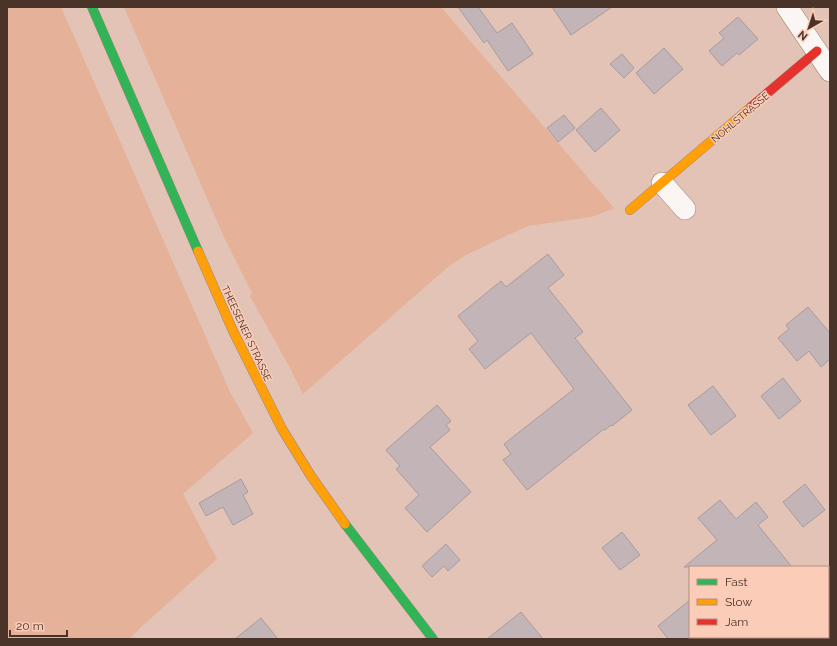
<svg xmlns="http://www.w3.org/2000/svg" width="837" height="646" font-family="Raleway,sans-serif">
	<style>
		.green { fill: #e5b199 }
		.building { fill: #c2b4b7; stroke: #a99b9e }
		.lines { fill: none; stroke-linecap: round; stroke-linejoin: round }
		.street-casing { stroke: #9e877d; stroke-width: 22 }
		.fast-casing { stroke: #9e877d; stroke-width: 10 }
		.slow-casing { stroke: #9e877d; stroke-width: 10 }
		.jam-casing { stroke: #9e877d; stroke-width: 10 }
		.street { stroke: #fbf6f4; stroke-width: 21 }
		.fast { stroke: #30b455; stroke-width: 9 }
		.slow { stroke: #ff9f0a; stroke-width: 9 }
		.jam { stroke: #e5322d; stroke-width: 9 }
		.labels { text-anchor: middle; stroke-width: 3; stroke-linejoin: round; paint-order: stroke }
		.street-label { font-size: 10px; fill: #4a3329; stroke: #fbccb8 }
	</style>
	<rect width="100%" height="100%" fill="#e2c3b6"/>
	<g class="green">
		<polygon points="7,7 61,7 230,392 253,433 183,494 217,559 140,628 129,639 7,639"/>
		<polygon points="124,7 441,7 614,208 600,214 591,217 528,226 508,235 466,255 449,266 303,394 290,368 250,296 252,293 223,235"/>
	</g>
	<g class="building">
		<polygon points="458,7 478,7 497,33 512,23 533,54 508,71 487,40 484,43"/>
		<polygon points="552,7 612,7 571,35"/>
		<polygon points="738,17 758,39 739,55 737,53 722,66 709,51 724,38 719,33"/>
		<polygon points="664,48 683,69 654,94 636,73"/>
		<polygon points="622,54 634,68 624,78 610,64"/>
		<polygon points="601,108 620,130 595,152 576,130"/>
		<polygon points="564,115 575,128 558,142 547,128"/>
		<polygon points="548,254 564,275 548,288 583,332 575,338 632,410 612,426 611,425 605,430 604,429 527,490 503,460 511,454 504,444 574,389 531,333 485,369 469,349 478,341 458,316 501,281 506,287"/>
		<polygon points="808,307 830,333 830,359 821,367 809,351 797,361 778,338 789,329 786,325"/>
		<polygon points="783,378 801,401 779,419 761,396"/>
		<polygon points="713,386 736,416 711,435 688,405"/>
		<polygon points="437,405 451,421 446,425 450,430 430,447 471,492 427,532 405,508 419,495 396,469 400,466 386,450"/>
		<polygon points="241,479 248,492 243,495 253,514 233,525 223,507 206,516 199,503"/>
		<polygon points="805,484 825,510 803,527 783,502"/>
		<polygon points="720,500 736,519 756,502 768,517 758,525 792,567 684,567 717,540 698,518"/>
		<polygon points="622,532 640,555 620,570 602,548"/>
		<polygon points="446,544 460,560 448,571 444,566 432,577 422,566"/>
		<polygon points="690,600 690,639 668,639 658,626"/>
		<polygon points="521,612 543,639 487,639"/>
		<polygon points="261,618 278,639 235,639"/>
	</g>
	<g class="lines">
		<defs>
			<g id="street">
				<polyline points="787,7 830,71"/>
				<polyline points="662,183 685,209"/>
				<polyline points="828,579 830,577"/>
				<polyline points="752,639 755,637"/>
			</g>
			<g id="fast">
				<polyline points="92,7 198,251"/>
				<polyline points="345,524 433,639"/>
			</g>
			<g id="slow">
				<polyline points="630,210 751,107"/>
				<polyline points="198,251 233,331 282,429 311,476 345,524"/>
			</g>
			<polyline id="jam" points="751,107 817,51"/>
		</defs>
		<use href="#street" class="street-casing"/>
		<use href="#fast" class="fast-casing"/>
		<use href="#slow" class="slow-casing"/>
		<use href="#jam" class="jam-casing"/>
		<use href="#street" class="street"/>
		<use href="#fast" class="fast"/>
		<use href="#slow" class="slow"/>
		<use href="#jam" class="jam"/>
	</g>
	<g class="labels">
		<g class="street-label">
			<text transform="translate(740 117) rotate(-40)" y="4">NOHLSTRASSE</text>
			<text transform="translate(247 333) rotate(65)" y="4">THEESENER STRASSE</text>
		</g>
	</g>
	<rect width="837" height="646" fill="none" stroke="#4a3329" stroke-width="16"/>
	<rect x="689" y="566" width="140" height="72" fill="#fbccb8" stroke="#b48f7f"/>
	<rect x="697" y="579" width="20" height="6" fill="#30b455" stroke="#b48f7f"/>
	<text x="725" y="586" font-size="12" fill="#4a3329">Fast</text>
	<rect x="697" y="599" width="20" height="6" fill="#ff9f0a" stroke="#b48f7f"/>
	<text x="725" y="606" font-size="12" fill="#4a3329">Slow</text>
	<rect x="697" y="619" width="20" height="6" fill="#e5322d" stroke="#b48f7f"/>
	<text x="725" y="626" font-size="12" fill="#4a3329">Jam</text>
	<g transform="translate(809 28) rotate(219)" stroke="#fbccb8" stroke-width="3" paint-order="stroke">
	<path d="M0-3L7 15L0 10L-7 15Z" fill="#4a3329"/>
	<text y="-6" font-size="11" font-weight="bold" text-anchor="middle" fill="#4a3329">N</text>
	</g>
	<path d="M10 630v6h57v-6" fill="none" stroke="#4a3329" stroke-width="2"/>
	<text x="16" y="630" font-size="12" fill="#4a3329" stroke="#fbccb8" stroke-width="3" paint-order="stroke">20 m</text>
</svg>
